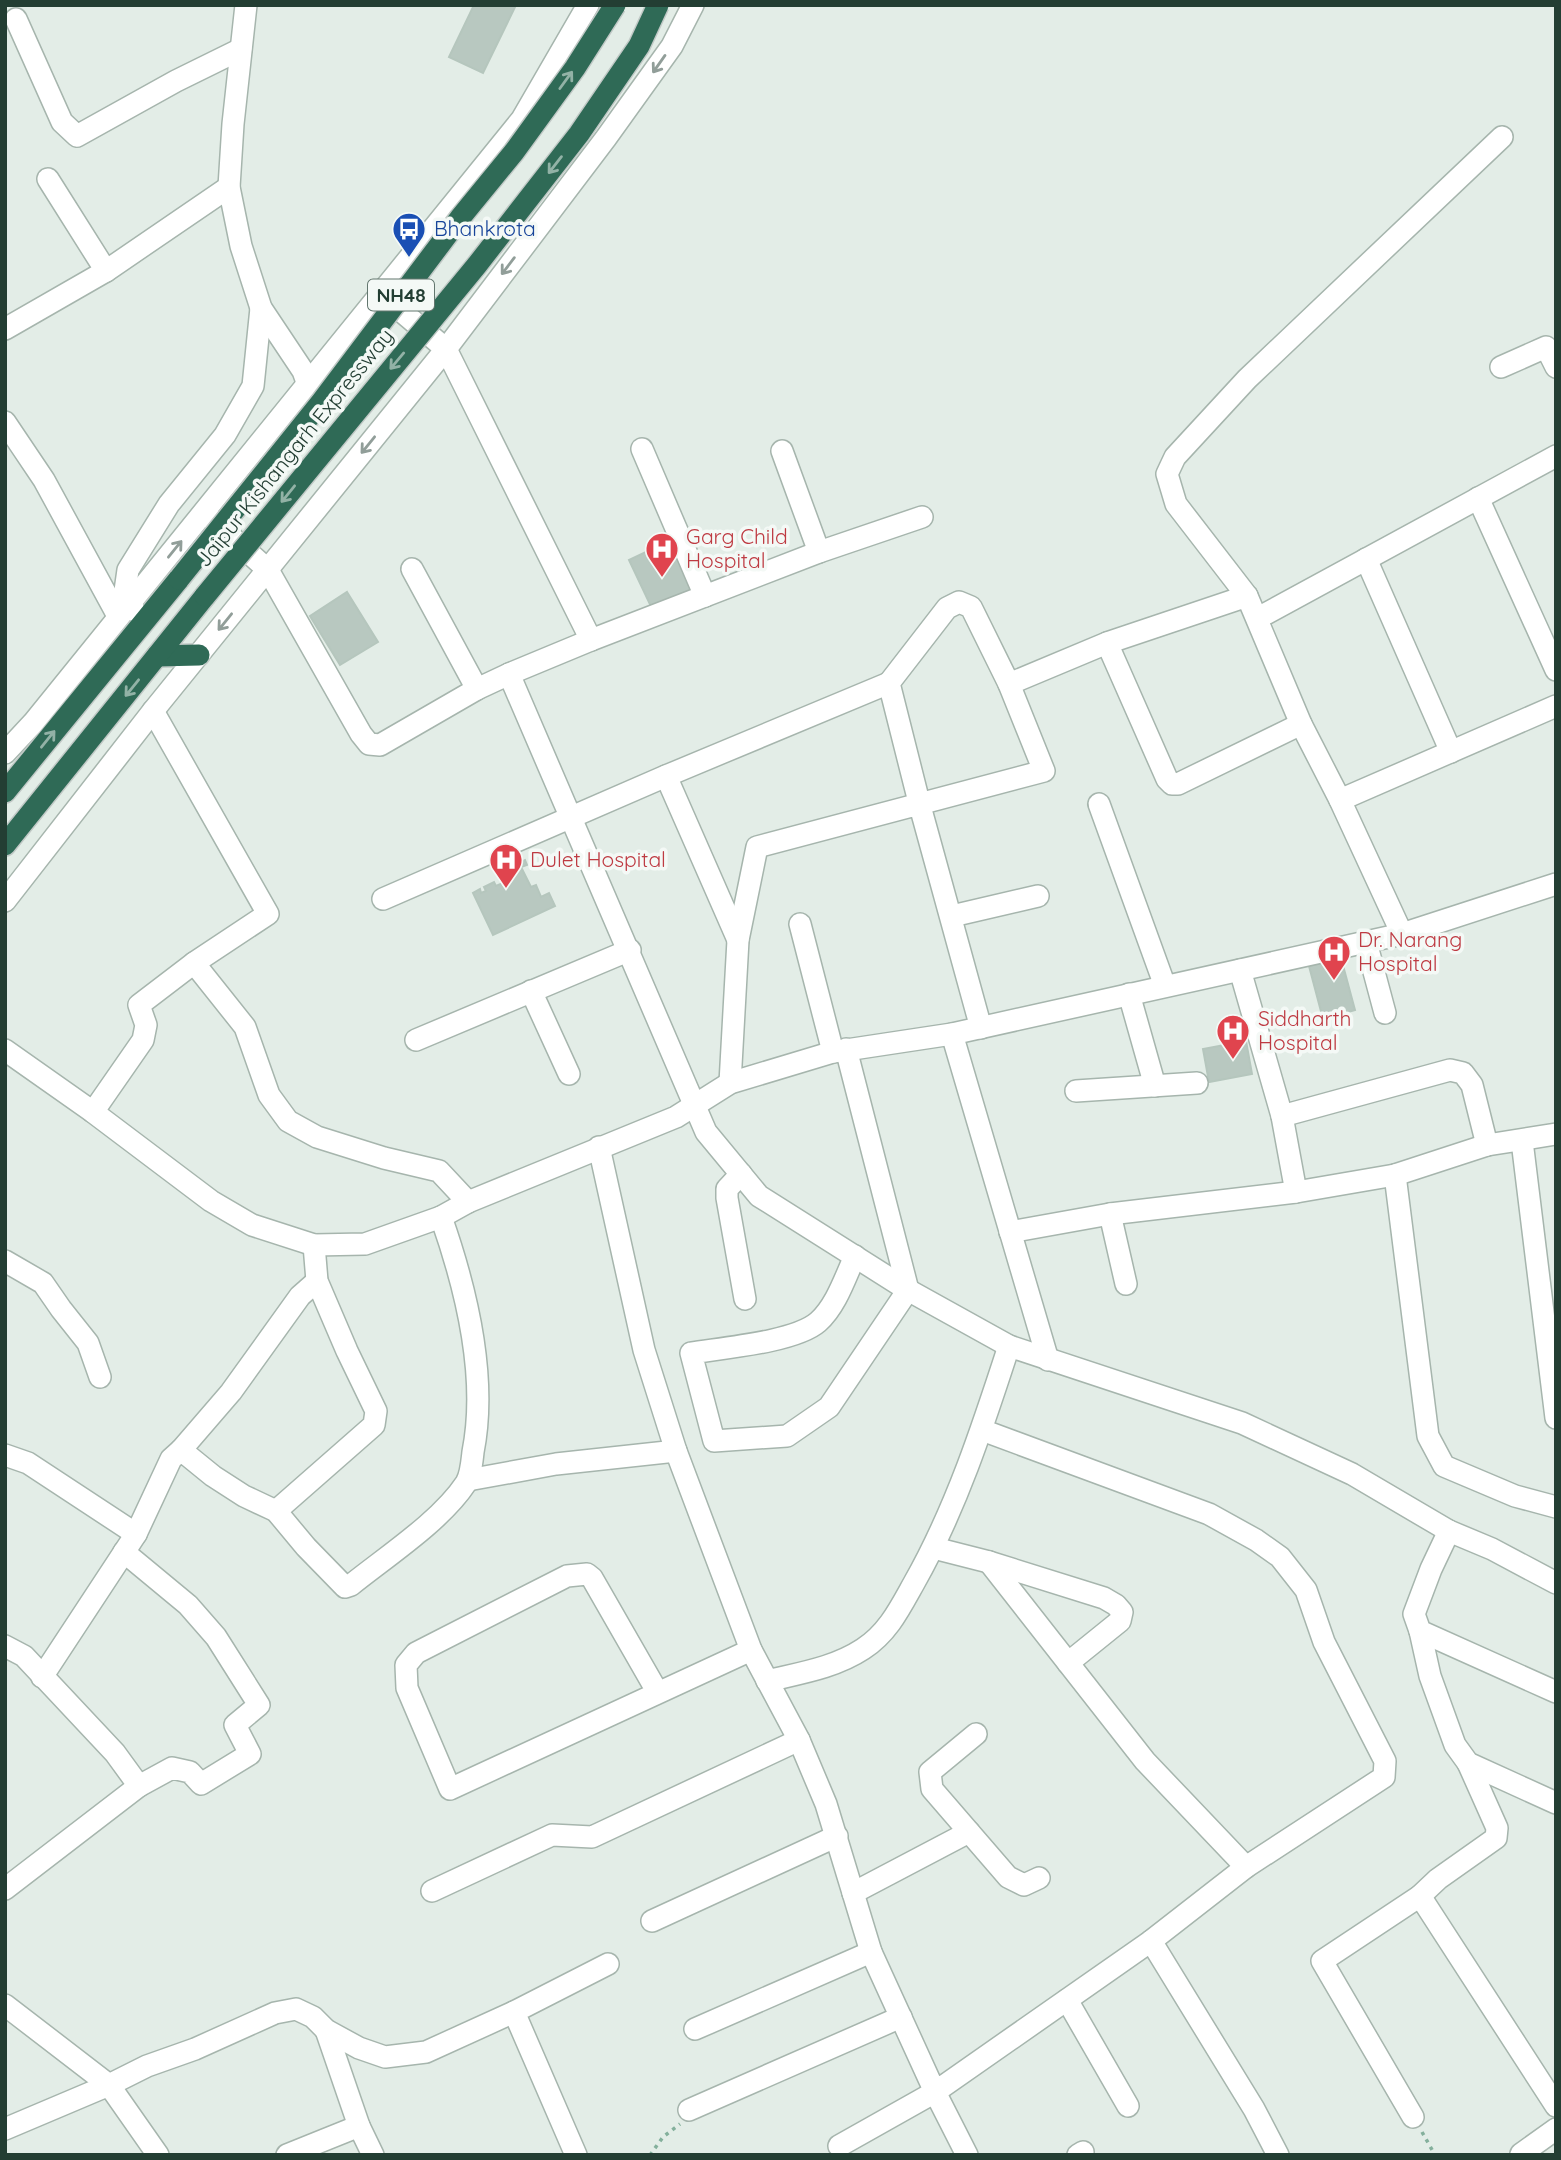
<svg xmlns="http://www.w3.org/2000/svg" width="1561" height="2160" font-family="Quicksand,sans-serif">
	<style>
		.building { fill: #b8c8c0; stroke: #b5c6bd; stroke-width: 2 }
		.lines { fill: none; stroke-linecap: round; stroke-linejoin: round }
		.minor-casing { stroke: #a6b5ad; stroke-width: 24 }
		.highway-casing { stroke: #c1c9c6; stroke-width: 24 }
		.path { stroke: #84b09c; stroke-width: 3.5; stroke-dasharray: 3.5 5; stroke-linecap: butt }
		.minor { stroke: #fff; stroke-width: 21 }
		.highway { stroke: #2f6a56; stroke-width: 21 }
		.highway-bridge-casing { stroke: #c1c9c6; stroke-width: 24; stroke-linecap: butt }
		.highway-bridge { stroke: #2f6a56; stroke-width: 21 }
		.oneway { stroke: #919e99 }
		.oneway2 { stroke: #92b2a6 }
		.labels { text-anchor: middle; stroke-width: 7; stroke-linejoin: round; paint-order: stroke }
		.shield { fill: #f4f9f6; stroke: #62766e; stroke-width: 2 }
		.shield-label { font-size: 19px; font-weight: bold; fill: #233e33 }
		.transit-label { font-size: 21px; fill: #164399; stroke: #f4f9f6; text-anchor: start }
		.street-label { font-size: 21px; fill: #233e33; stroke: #f4f9f6 }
		.health-label { font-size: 21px; fill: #be3a42; stroke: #f4f9f6; text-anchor: start }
	</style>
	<rect width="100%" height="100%" fill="#e3ede7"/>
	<g class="building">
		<polygon points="474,5 516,5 483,73 449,57"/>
		<polygon points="671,540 696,595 655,615 629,560"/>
		<polygon points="347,592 378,642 340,665 310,616"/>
		<polygon points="525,860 527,865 521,867 531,887 536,885 541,897 549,893 555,906 493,935 473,893 480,889 481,893 486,891 484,887 494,882 496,886 503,883 498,873"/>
		<polygon points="1341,958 1355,1010 1323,1019 1309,966"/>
		<polygon points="1246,1041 1252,1074 1209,1082 1203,1049"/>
	</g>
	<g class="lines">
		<defs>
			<g id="minor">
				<polyline points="246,5 233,124 229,187 241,246 261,308 303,371 308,385"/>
				<polyline points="16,19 62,122 77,136 176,81 241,49"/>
				<polyline points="48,179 106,271"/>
				<polyline points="381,294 446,349 591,640"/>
				<polyline points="5,329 106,271 229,187"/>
				<polyline points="1501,367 1546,347 1556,367"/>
				<polyline points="5,422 44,480 118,616"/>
				<polyline points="642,449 705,596"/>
				<polyline points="782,451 819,552"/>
				<polyline points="1478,498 1556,670"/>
				<polyline points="208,516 268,570 361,734 369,744 380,745 477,689 509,674 591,640 819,552 922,517"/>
				<polyline points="1366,559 1451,752"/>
				<polyline points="412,569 477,689"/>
				<polyline points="1247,596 1176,504 1167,474 1175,457 1247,379 1502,137"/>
				<polyline points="133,610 132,602 125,591 128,570 169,504 225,435 253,386 261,308"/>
				<polyline points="1258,618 1556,456"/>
				<polyline points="1107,643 1167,779 1172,784 1178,784 1301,724"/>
				<polyline points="509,674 706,1132 759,1196 908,1290 1009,1346 1242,1423 1352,1474 1449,1531 1492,1549 1556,1583"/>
				<polyline points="1009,684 1107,643 1247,596 1301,724 1340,800 1402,934"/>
				<polyline points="153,711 268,914 194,963"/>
				<polyline points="5,753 33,723 522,119 588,5"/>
				<polyline points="666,776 738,940"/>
				<polyline points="1340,800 1556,706"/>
				<polyline points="1099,804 1165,986"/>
				<polyline points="383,899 666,776 889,683"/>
				<polyline points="5,901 153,711 446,349 606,138 672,46 693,5"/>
				<polyline points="952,916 1038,896"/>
				<polyline points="800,924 833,1052"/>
				<polyline points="1366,942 1385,1013"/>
				<polyline points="1240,970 1282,1116"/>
				<polyline points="531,991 569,1074"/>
				<polyline points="1129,994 1155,1086"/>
				<polyline points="952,1034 1048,1360"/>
				<polyline points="416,1040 630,950"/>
				<path d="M846 1049 908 1290 829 1407 787 1436 714 1441 691 1353C722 1348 795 1342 818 1322 836 1306 845 1278 855 1256"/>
				<polyline points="5,1050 93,1112 211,1201 252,1225 314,1245 365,1244 441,1217"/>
				<polyline points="730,1083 738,940 757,847 1044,771 1009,684 971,607 959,602 947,608 889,683 920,806 981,1028"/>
				<polyline points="1076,1091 1197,1083"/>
				<polyline points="93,1112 143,1040 146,1025 139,1005 194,963 245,1027 269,1095 288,1121 317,1137 384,1158 439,1171 468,1202"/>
				<polyline points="1522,1141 1556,1418"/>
				<polyline points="599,1147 644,1350 676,1451 751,1650 799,1740 826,1804 871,1952 935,2092 1151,1941 1254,2109 1278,2155"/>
				<polyline points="741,1174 727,1189 727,1198 745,1299"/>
				<polyline points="1395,1175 1428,1436 1444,1466 1515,1496 1556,1507"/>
				<polyline points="1296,1192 1282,1116 1450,1070 1463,1073 1472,1085 1487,1145"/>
				<polyline points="1110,1214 1126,1284"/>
				<polyline points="1010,1232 1110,1214 1296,1192 1395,1175 1487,1145 1556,1134"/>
				<polyline points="5,1261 43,1283 61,1309 88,1343 100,1377"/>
				<polyline points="982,1430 1209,1514 1256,1540 1280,1557 1306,1590 1324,1642 1385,1761 1384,1777 1246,1867 1151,1941"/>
				<polyline points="181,1450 231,1392 300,1296 317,1281"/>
				<polyline points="5,1455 28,1463 136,1534"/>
				<polyline points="468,1480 556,1464 676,1451"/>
				<polyline points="276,1511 374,1425 376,1411 347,1351 317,1281 314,1245"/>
				<polyline points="1449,1531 1431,1569 1414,1614 1420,1631 1556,1692"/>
				<polyline points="934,1548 989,1562 1104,1598 1116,1605 1122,1612 1120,1621 1068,1663"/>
				<polyline points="124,1552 188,1605 216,1637 259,1705 235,1725 250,1754 201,1784 190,1772 172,1768 139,1786"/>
				<polyline points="989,1562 1145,1761 1246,1867"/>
				<polyline points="1420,1631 1430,1676 1455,1745 1468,1763 1556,1803"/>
				<polyline points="5,1646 24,1656 115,1753 139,1786 5,1889"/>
				<path d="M42 1677 136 1534 171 1459 181 1450 213 1476 244 1496 276 1511 306 1547 345 1587 351 1585C387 1556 441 1521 466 1483 471 1475 472 1461 473 1452 488 1376 466 1288 441 1217L468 1202 676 1117 730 1083 833 1052 952 1034 1402 934 1556 884"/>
				<path d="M767 1681C800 1673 834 1668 863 1649 888 1633 900 1608 914 1583 956 1509 983 1426 1009 1346"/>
				<polyline points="658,1693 592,1578 587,1574 567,1576 416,1653 406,1665 407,1688 450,1789 751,1650"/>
				<polyline points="976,1734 930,1772 932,1789 1008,1877 1024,1885 1039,1878"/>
				<polyline points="432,1891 552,1835 592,1837 799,1740"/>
				<polyline points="853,1893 969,1832"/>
				<polyline points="1420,1896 1438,1879 1496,1838 1497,1828 1468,1763"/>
				<polyline points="652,1921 837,1836"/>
				<polyline points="1067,2000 1128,2106"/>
				<polyline points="5,2005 109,2085 147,2066 195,2049 275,2013 296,2009 313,2017 326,2030 359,2048 385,2057 426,2052 514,2012"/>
				<polyline points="695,2029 871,1952"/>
				<polyline points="326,2030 359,2126"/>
				<polyline points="689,2110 901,2017"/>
				<polyline points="1413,2117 1322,1961 1420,1896 1556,2106"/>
				<polyline points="5,2129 109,2085 158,2155"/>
				<polyline points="839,2146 935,2092 967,2155"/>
				<polyline points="1521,2154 1556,2129"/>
				<polyline points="287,2155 359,2126 373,2155"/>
				<polyline points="576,2155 514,2012 608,1964"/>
				<polyline points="1078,2155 1083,2152"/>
			</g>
			<g id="highway">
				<polyline points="157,656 199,655"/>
				<polyline points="5,792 179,579"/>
				<polyline points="5,845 205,596"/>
			</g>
		</defs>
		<use href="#minor" class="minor-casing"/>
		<use href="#highway" class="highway-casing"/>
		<g class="path">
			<polyline points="1422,2132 1435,2155"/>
			<polyline points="650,2155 663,2137 680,2124"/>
		</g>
		<use href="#minor" class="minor"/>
		<use href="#highway" class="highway"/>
		<defs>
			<g id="highway-bridge">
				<polyline points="179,579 322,401 460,218 514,152 575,68 615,5"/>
				<polyline points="205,596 477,265 579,134 639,46 658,5"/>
			</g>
		</defs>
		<use href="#highway-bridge" class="highway-bridge-casing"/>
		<use href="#highway-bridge" class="highway-bridge"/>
	</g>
	<defs><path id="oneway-shaft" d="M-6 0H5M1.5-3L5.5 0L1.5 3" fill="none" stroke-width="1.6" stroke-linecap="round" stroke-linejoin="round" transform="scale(1.75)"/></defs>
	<g class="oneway">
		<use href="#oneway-shaft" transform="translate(659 64) rotate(125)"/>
		<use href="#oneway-shaft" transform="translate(508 266) rotate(127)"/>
		<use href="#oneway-shaft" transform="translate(368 445) rotate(129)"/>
		<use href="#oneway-shaft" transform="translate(175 549) rotate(-51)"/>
		<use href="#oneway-shaft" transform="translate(225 622) rotate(129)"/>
	</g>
	<g class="oneway2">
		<use href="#oneway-shaft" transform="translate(566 80) rotate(-54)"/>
		<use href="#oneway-shaft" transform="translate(555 165) rotate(128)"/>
		<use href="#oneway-shaft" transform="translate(397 361) rotate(130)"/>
		<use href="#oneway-shaft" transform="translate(288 494) rotate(129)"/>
		<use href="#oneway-shaft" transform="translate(132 688) rotate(129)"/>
		<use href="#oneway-shaft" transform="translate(48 739) rotate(-51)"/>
	</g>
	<defs>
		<symbol id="bus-pin" viewBox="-11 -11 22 30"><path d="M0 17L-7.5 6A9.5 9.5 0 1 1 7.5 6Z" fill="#1a4fb4" stroke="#f4f9f6"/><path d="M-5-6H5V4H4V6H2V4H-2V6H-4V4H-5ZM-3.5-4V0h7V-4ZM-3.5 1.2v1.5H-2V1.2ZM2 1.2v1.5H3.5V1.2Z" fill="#fff"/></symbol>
		<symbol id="hospital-pin" viewBox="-11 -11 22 30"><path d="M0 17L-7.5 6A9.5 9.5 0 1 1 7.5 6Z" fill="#e0444e" stroke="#f4f9f6"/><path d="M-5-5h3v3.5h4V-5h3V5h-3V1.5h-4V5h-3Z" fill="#fff"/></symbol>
	</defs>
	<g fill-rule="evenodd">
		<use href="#bus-pin" x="390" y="210" width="38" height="52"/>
		<use href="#hospital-pin" x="643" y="530" width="38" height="52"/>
		<use href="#hospital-pin" x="487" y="841" width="38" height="52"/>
		<use href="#hospital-pin" x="1315" y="933" width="38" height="52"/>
		<use href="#hospital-pin" x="1214" y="1012" width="38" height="52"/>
	</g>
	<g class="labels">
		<rect class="shield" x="368" y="279.5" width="66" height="31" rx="5"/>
		<g class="shield-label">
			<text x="401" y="302">NH48</text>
		</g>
		<g class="transit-label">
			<text x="434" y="236">Bhankrota</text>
		</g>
		<g class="street-label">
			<text transform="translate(295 448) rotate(-51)" y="7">Jaipur Kishangarh Expressway</text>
		</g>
		<g class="health-label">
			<text x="686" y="544">Garg Child<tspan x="686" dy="24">Hospital</tspan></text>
			<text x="530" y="867">Dulet Hospital</text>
			<text x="1358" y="947">Dr. Narang<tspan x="1358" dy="24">Hospital</tspan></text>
			<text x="1258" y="1026">Siddharth<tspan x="1258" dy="24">Hospital</tspan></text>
		</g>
	</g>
	<rect width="1561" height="2160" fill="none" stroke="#233e33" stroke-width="14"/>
</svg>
